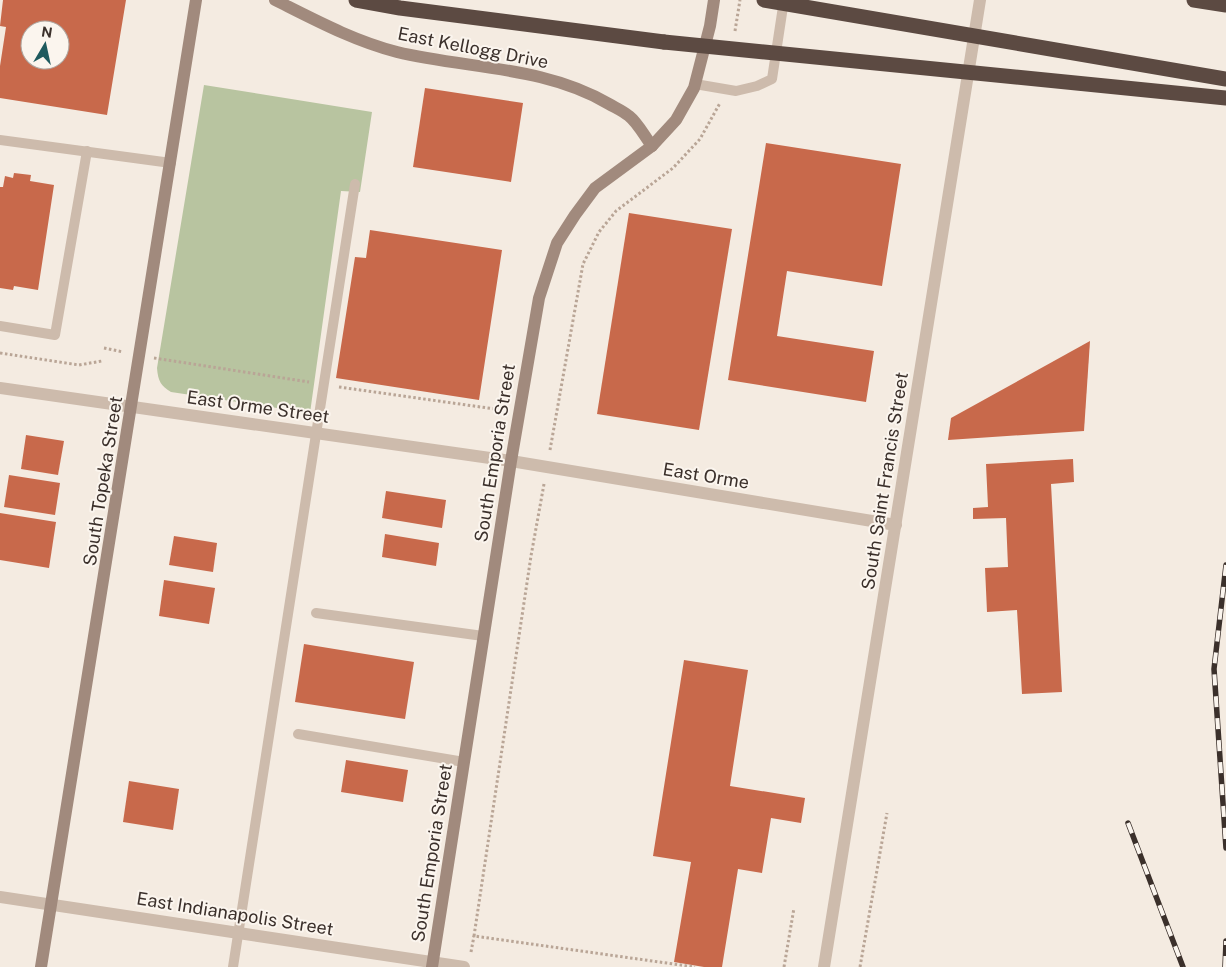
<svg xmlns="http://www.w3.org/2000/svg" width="1226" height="967" font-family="'Public Sans',sans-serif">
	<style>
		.green { fill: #b8c4a0 }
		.building { fill: #c8694b; fill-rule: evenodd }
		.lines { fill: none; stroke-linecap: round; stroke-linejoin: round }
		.path { stroke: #b9a596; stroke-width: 3; stroke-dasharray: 2.5 2.5; stroke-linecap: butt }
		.lane { stroke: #cdbbac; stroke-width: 10 }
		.street { stroke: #cdbbac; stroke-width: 12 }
		.secondary { stroke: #a18a7d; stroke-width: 12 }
		.highway { stroke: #5c4a42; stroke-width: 15 }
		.rail-casing { stroke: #3b302b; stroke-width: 5.5 }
		.rail { stroke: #fbf5ee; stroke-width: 4; stroke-dasharray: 11; stroke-linecap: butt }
		.highway-bridge { stroke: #5c4a42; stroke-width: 15 }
		.labels { text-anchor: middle; stroke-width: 4; stroke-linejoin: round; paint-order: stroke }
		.street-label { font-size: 18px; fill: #3b302b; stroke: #fbf5ee }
	</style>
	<rect width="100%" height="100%" fill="#f4ebe1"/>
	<path class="green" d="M204 85 372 112 360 192 341 191 310 413 171 392C161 386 158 381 157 368Z"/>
	<g class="building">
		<path d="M3 0H126L107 115 0 98V66L6 27 0 26ZM30 30H60V60H30Z"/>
		<polygon points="425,88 523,103 511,182 413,167"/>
		<polygon points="766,143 901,164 882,286 787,271 777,336 874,351 866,402 728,380"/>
		<polygon points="14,173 31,175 30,181 54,185 38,290 14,286 13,290 0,288 0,187 3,187 5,176 13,178"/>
		<polygon points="629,213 732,229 699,430 597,414"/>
		<polygon points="370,230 502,250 479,400 336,378 355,257 366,258"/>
		<polygon points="1090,341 1084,431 948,440 951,418"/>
		<polygon points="26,435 64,441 58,475 21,469"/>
		<polygon points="1073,459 1074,482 1051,484 1062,692 1022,694 1017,610 987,612 985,568 1008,567 1006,518 973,519 973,508 988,507 986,464"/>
		<polygon points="9,475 60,483 55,515 4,507"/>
		<polygon points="386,491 446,500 442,528 382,518"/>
		<polygon points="0,513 56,522 49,568 0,560"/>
		<polygon points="385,534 439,543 436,566 382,557"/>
		<polygon points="174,536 217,543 213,572 169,565"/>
		<polygon points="164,580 215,588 209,624 159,616"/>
		<polygon points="304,644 414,662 405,719 295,702"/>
		<polygon points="684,660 748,670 730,786 805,798 801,823 771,818 762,873 738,869 722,967 704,967 674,962 691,862 653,856"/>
		<polygon points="346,760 408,770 403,802 341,792"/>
		<polygon points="129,781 179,789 173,830 123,822"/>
	</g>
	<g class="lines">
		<g class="path">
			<polyline points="735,31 740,0"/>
			<polyline points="104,348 123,352"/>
			<polyline points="0,353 79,365 102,361"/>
			<polyline points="154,358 309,382"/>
			<polyline points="339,387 495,409"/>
			<polyline points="550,450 583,264 599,232 616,211 673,168 700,139 720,103"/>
			<polyline points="544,484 531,556 474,936 695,967"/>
			<polyline points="471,952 474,936"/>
			<polyline points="784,967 794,908"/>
			<polyline points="860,967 887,813"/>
		</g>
		<g class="lane">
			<polyline points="695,84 736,91 757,86 772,79 784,0"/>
			<polyline points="0,140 171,163"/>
			<polyline points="0,326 55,335 87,151"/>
			<polyline points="316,613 483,636"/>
			<polyline points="298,734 464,762"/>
			<polyline points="233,967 355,184"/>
		</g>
		<g class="street">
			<polyline points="0,388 511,461 896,525"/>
			<polyline points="0,897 464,967"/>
			<polyline points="824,967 980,0"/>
		</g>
		<g class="secondary">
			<path d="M275 0C315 20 354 41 397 52 468 69 545 66 609 104 616 108 623 111 629 116 638 123 645 137 652 146"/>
			<polyline points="41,967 196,0"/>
			<polyline points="432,967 511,461 539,298 557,243 575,215 595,188 652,146 676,120 694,88 710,26 714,0"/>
		</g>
		<g class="highway">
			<polyline points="356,0 400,8 664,42"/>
			<polyline points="1194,0 1226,5"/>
		</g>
		<defs>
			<g id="rail">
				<polyline points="1226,565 1214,669 1226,848"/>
				<polyline points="1128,823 1183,967"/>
				<polyline points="1225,967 1226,941"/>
			</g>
		</defs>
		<use href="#rail" class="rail-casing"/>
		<use href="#rail" class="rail"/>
		<g class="highway-bridge">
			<polyline points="764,0 1226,79"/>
			<polyline points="664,42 1226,98"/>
		</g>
	</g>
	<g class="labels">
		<g class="street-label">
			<text transform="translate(473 48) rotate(11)" y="6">East Kellogg Drive</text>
			<text transform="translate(258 407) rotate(8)" y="6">East Orme Street</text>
			<text transform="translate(495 453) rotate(-81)" y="6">South Emporia Street</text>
			<text transform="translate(706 476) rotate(9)" y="6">East Orme</text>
			<text transform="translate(103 481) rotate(-81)" y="6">South Topeka Street</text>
			<text transform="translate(885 481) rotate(-81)" y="6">South Saint Francis Street</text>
			<text transform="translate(432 853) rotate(-81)" y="6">South Emporia Street</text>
			<text transform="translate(235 914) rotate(9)" y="6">East Indianapolis Street</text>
		</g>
	</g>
	<g transform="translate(45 45) rotate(9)"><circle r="24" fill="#fbf5ee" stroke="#aea6a0"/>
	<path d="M0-4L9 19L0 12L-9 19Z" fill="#1f5a5e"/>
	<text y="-8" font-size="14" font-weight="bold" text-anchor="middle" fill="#3b302b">N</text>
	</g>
</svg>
